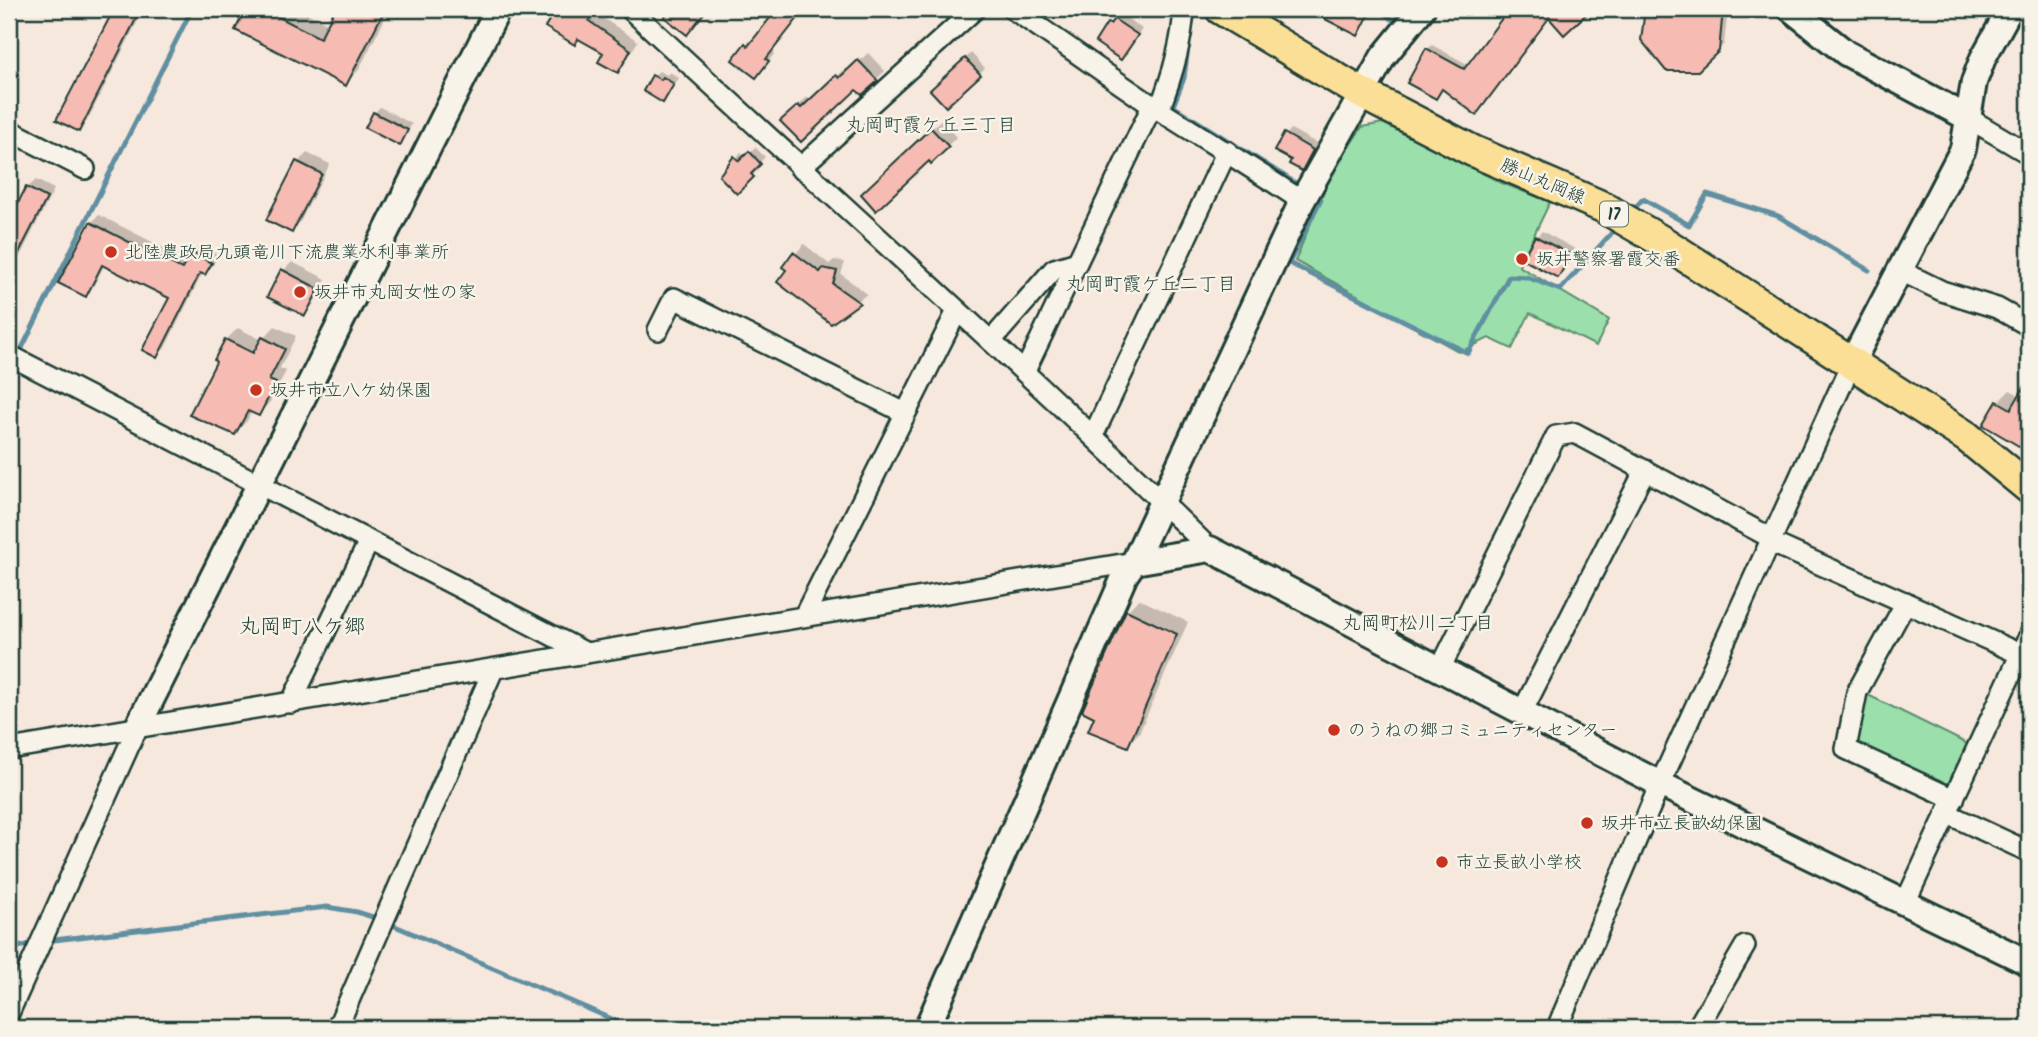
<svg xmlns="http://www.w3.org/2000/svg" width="2038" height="1037" font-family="Kalam,'Klee One',sans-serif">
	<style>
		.green { fill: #9adfac; stroke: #5c8e70; stroke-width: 2 }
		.shadow { fill: #0003 }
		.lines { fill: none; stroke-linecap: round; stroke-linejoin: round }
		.stream { stroke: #608fa1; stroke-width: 5 }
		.building { fill: #f6bbb2; stroke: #1f3d34; stroke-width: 2 }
		.minor-casing { stroke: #1f3d34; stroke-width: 24 }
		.tertiary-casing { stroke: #1f3d34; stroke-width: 30 }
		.primary-casing { stroke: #1f3d34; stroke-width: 35 }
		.minor { stroke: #f7f3e8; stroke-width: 19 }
		.tertiary { stroke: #f7f3e8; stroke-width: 24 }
		.primary { stroke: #fbdf96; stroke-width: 30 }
		.poi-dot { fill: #c8321e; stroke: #f7f3e8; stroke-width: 2.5 }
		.labels { text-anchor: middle; stroke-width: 5; stroke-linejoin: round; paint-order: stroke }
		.shield { fill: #f7f3e8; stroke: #60746a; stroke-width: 2 }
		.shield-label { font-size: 16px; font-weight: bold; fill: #1f3d34 }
		.street-label { font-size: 18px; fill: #1f3d34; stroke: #f7f3e8 }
		.poi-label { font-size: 18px; fill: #1f3d34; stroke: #f7f3e8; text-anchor: start }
		.neighbourhood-label { font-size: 19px; fill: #1f3d34; stroke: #f7f3e8 }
		.quarter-label { font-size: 21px; fill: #1f3d34; stroke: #f7f3e8 }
	</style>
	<rect width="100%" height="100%" fill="#f7e8dd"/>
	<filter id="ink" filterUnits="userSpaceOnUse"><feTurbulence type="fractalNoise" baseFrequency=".0143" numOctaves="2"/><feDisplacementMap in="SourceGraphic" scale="14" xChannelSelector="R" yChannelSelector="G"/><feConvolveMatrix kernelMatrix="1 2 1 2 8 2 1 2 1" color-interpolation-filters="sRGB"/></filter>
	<g filter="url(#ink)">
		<g class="green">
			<polygon points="1383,123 1502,183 1550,202 1519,266 1609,320 1596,346 1530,313 1512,349 1489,338 1460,352 1295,261 1331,174 1362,127"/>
			<polygon points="1866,694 1968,744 1947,791 1850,746"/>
		</g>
		<g class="shadow">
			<polygon points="115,9 144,9 87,121 79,130 58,119"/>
			<polygon points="248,9 298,9 329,24 336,9 390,9 358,71 346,83 238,29"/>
			<polygon points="559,9 598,9 595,13 638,41 625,63 617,71 605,53 580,37 574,43 555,13"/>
			<polygon points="779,9 814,9 805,18 801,14 772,51 775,53 763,68 746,44 754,37 756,38"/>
			<polygon points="1391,9 1401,9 1396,14"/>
			<polygon points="1512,9 1517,9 1541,27 1443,88 1436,97 1428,49 1432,45 1469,65"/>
			<polygon points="1647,9 1728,9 1724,44 1698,69 1643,40"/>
			<polygon points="1730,9 1741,9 1735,15"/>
			<polygon points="1121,14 1142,29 1126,52 1109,24"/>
			<polygon points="868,53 885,71 862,93 856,88 783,121 807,97 811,101 846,68 849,71"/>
			<polygon points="971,53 985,68 946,105 932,90"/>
			<polygon points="659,71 667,75 670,72 679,78 663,101 653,76"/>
			<polygon points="380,107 412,124 400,144 374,113"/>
			<polygon points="941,120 957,137 931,161 929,159 863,194"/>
			<polygon points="1291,129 1318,144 1302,169 1294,160 1286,135"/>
			<polygon points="755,147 765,157 755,167 758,170 737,191 722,176 741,152 746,157"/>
			<polygon points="307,153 330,164 300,222 291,231 268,220 298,162"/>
			<polygon points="36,180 54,189 9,278 9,225 27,188"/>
			<polygon points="99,215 188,260 200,245 218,255 213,265 205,273 203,272 165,348 157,356 171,298 105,264 93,287 86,295 91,223"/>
			<polygon points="1542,231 1575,249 1564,271 1558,276 1536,237"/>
			<polygon points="804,244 829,264 834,260 845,262 841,274 867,294 831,322 785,266"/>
			<polygon points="292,262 326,279 313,305 305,314 283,271"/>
			<polygon points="275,326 296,336 280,368 286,371 270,402 258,414 252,411 247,421 235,433 219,361 226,340 238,328 262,340"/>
			<polygon points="2029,382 2029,450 1985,424 1998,402 2010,390 2021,396"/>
			<polygon points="1139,599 1188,622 1139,733 1127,745 1127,611"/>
		</g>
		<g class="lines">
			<g class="stream">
				<polyline points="1379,9 1393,20"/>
				<polyline points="1188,47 1184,78 1173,106 1302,187"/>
				<polyline points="1313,194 1321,199 1289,263 1468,353 1509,276 1527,277 1560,290 1618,226"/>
				<polyline points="1630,213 1643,199 1689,225 1707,194 1778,216 1869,270"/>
				<polyline points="9,374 192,9"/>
				<polyline points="421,810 474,689"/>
				<polyline points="388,923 633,1028"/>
				<polyline points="46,941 327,907 357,912 379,919"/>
				<polyline points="9,949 36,943"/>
			</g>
		</g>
		<g class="building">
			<polygon points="114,9 141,9 79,132 56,120"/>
			<polygon points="246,9 263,9 320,38 335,9 385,9 346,86 235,30"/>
			<polygon points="559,9 596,9 589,21 631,50 618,73 598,62 603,53 578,39 575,45 545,27 554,12 557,14"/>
			<polygon points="671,9 707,9 687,35 664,17"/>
			<polygon points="777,9 805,9 766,59 769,61 756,78 732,60 745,43 748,46"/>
			<polygon points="1330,9 1372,9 1358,36 1325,19"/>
			<polygon points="1509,9 1592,9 1564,35 1549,18 1476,115 1442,89 1436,99 1407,83 1426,48 1464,69"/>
			<polygon points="1645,9 1723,9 1719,51 1698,71 1666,71 1641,40"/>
			<polygon points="1114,19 1138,35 1121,60 1095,42 1107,23 1110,24"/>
			<polygon points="965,58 981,75 946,107 930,90"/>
			<polygon points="858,60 878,81 862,95 856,90 801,142 780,121 798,105 801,108 836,75 839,78"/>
			<polygon points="652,75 661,80 663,77 674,84 663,103 643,91"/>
			<polygon points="373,112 408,130 400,146 365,128"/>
			<polygon points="931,128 949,147 931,164 929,161 876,211 861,194"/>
			<polygon points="1284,133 1313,150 1302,171 1289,164 1291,160 1274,151"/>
			<polygon points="749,151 761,164 751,174 754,177 737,194 719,176 734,156 739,161"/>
			<polygon points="296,161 322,174 292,233 266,220"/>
			<polygon points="26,187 47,198 9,272 9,221"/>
			<polygon points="90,222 182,269 191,252 212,263 205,275 200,273 157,358 142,350 169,298 102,265 86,297 58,283"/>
			<polygon points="1535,236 1571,255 1558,278 1522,259"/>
			<polygon points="793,252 820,272 823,268 837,271 833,284 860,303 831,324 777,282 786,270 782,267"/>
			<polygon points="281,269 319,289 305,316 267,297"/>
			<polygon points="262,337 285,349 269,380 276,383 259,416 248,411 235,435 189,415 216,362 214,360 225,339 253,353"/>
			<polygon points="2029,379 2029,452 1983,425 1997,401 2011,409"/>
			<polygon points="1126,610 1177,634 1128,747 1088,731 1094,717 1082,711"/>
		</g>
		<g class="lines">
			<defs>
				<g id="minor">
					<path d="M630 9C823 189 1021 364 1210 549"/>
					<path d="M1012 9C1063 42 1111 79 1162 112 1209 142 1256 170 1302 201"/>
					<path d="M1159 110C1172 77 1182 44 1184 9"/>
					<polyline points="1970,119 2029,154"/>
					<polyline points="9,130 85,169"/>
					<polyline points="800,168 975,9"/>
					<polyline points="1899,270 1942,291 1997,308 2029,326"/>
					<polyline points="658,330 674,298 905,413"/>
					<polyline points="991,341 1054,269 1077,262"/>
					<polyline points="9,355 586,653"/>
					<polyline points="1025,371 1153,104"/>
					<polyline points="1093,436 1227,151"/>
					<polyline points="1770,542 2029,658"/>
					<polyline points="1906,602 1857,692 1846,749 1954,799"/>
					<polyline points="804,616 957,311"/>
					<polyline points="1440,669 1556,436 1575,433 1771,538"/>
					<polyline points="291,703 369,541"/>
					<polyline points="1522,712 1645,470"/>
					<polyline points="9,749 1134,562"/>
					<polyline points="1948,814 2029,852"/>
					<polyline points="1905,903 2029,636"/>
					<polyline points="9,1013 138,726"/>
					<polyline points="337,1028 493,670"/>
					<polyline points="1557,1028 1660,784 1852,362"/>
					<polyline points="1697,1028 1745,946"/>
				</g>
				<g id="tertiary">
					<polyline points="1791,9 1846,53 1970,119"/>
					<polyline points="1852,362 1963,149 1974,82 1983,58 2010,9"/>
					<polyline points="1134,562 1210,549 1660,784 2029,963"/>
					<polyline points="138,726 498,9"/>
					<polyline points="927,1028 1125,575 1134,562 1302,201 1383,57 1422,9"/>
				</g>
				<polyline id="primary" points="1221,9 1361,93 1473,151 1603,207 1663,242 1967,437 2029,488"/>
			</defs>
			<use href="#minor" class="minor-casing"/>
			<use href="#tertiary" class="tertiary-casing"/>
			<use href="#primary" class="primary-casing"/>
			<use href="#minor" class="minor"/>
			<use href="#tertiary" class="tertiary"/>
			<use href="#primary" class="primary"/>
		</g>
	</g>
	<g class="poi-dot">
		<circle cx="111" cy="252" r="7"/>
		<circle cx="1522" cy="259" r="7"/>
		<circle cx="300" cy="292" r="7"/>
		<circle cx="256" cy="390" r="7"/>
		<circle cx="1334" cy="730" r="7"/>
		<circle cx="1587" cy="823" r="7"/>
		<circle cx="1442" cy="862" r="7"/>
	</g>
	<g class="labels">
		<rect class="shield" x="1600" y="201.5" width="28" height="25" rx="5"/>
		<g class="shield-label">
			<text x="1614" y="220">17</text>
		</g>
		<g class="street-label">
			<text transform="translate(1543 181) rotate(23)" y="6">勝山丸岡線</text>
		</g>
		<g class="poi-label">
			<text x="125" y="258">北陸農政局九頭竜川下流農業水利事業所</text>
			<text x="1536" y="265">坂井警察署霞交番</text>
			<text x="314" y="298">坂井市丸岡女性の家</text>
			<text x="270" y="396">坂井市立八ケ幼保園</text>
			<text x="1348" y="736">のうねの郷コミュニティセンター</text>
			<text x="1601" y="829">坂井市立長畝幼保園</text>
			<text x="1456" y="868">市立長畝小学校</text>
		</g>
		<g class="neighbourhood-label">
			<text x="931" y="131">丸岡町霞ケ丘三丁目</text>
			<text x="1151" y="290">丸岡町霞ケ丘二丁目</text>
			<text x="1418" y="629">丸岡町松川二丁目</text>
		</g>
		<g class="quarter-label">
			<text x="302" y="633">丸岡町八ケ郷</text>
		</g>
	</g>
	<rect width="2038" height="1037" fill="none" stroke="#f7f3e8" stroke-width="35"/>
	<rect x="18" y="18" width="2003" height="1002" fill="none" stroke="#1f3d34" stroke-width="2.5" filter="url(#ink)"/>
</svg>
